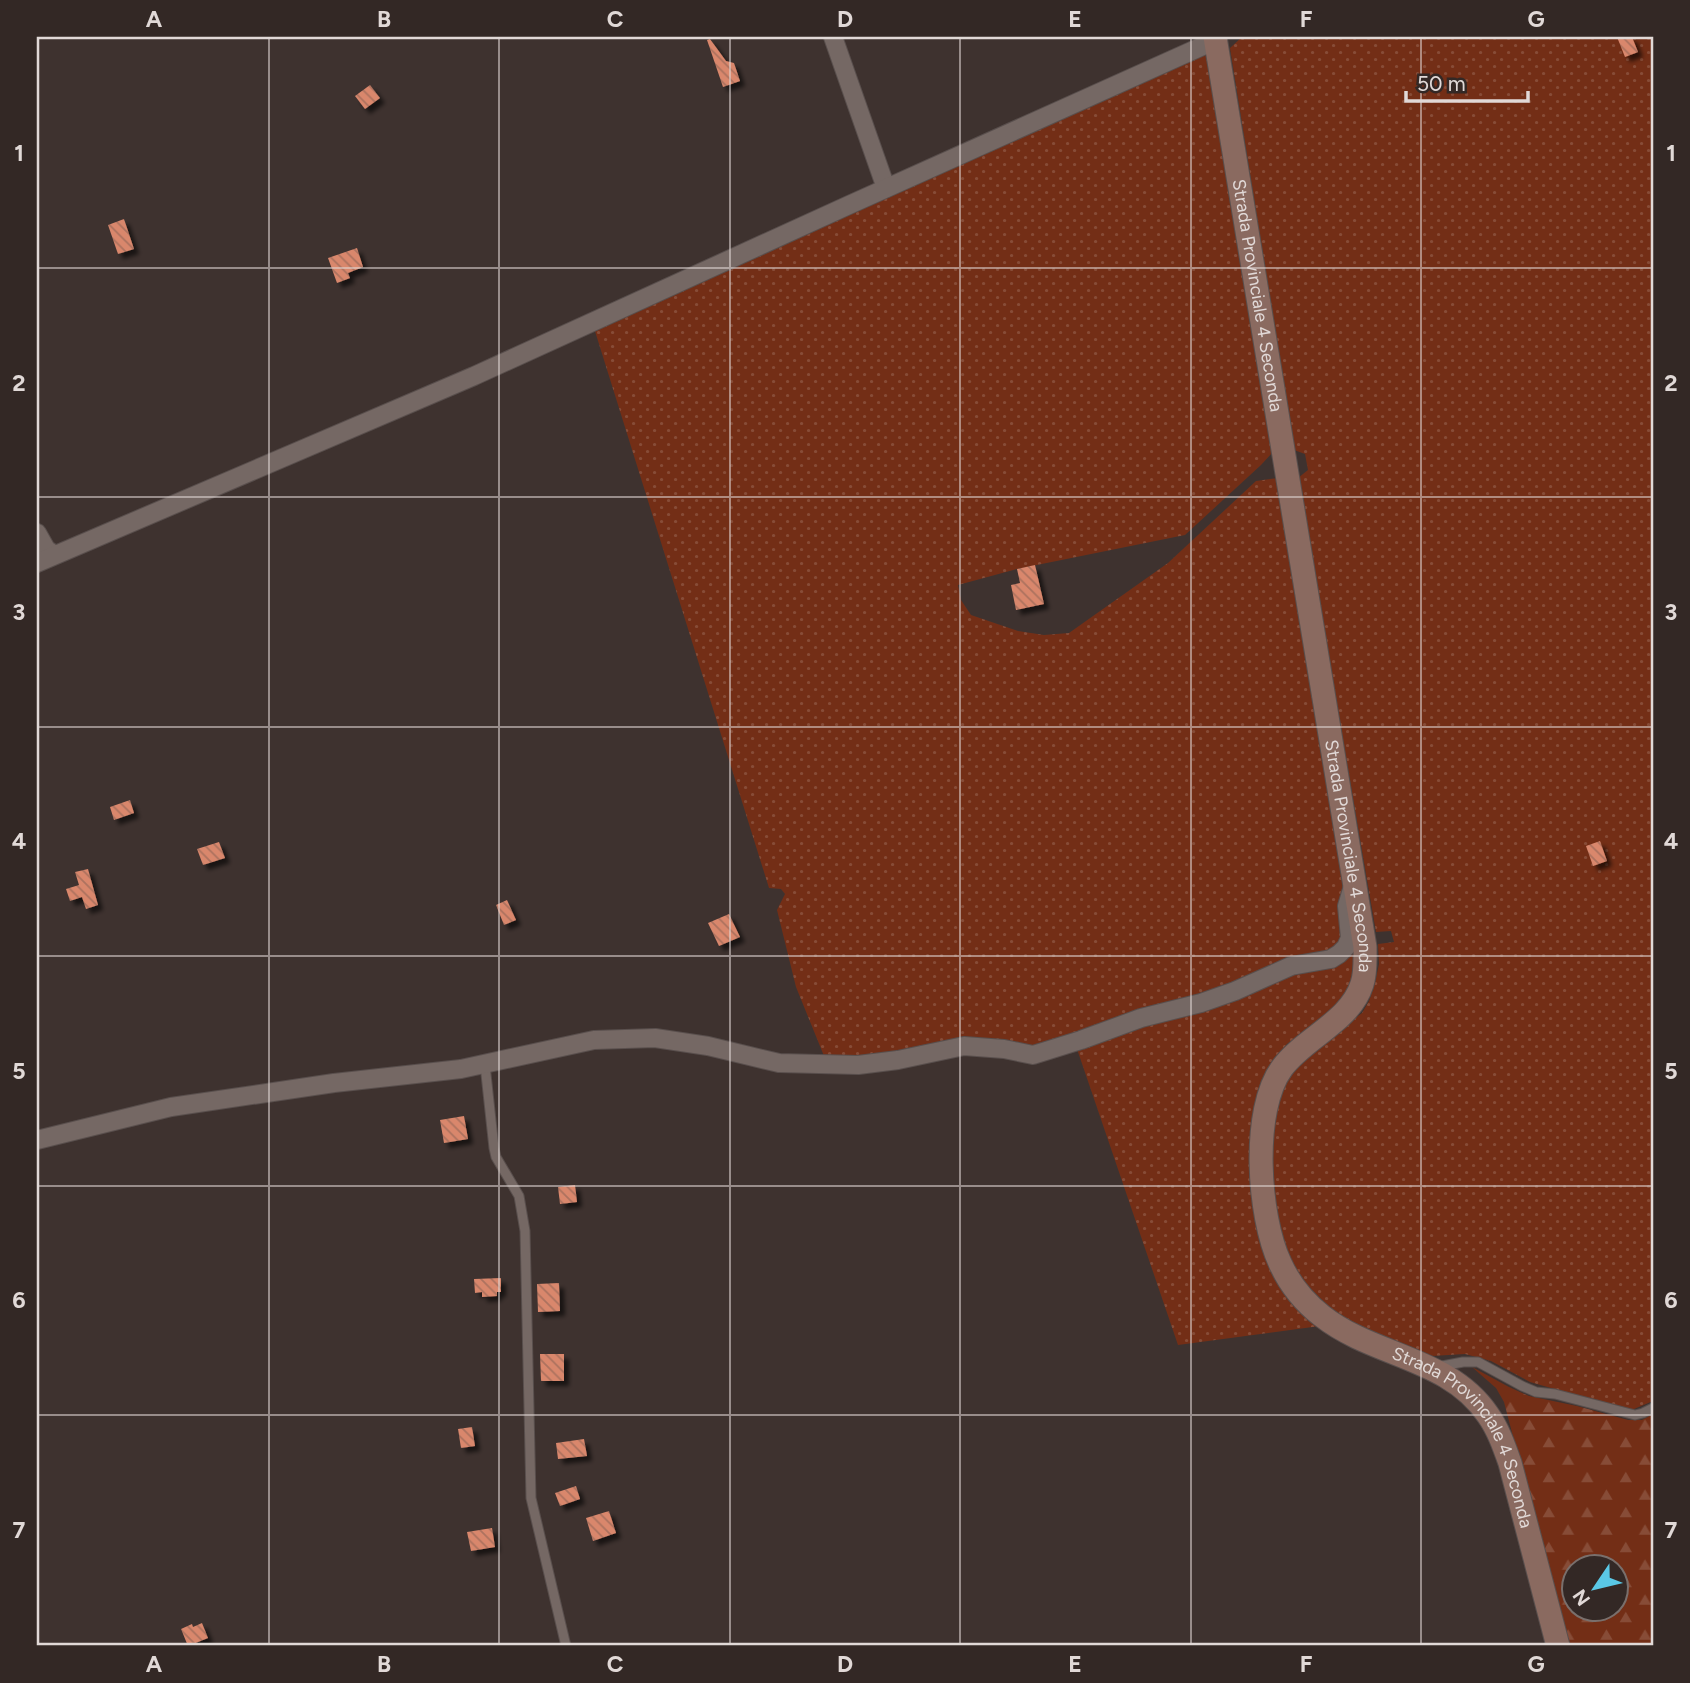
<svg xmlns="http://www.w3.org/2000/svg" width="1690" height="1683" font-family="Figtree,sans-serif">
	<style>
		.grass { fill: url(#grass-dots) }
		.forest { fill: url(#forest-firs); fill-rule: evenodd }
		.building { fill: url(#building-back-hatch); filter: url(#shadow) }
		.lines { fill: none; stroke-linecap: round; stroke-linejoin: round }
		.lane-casing { stroke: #594f4d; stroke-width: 11 }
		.street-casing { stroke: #594f4d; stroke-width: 20 }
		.secondary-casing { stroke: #594f4d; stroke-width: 25 }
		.lane { stroke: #756864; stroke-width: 9 }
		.street { stroke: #756864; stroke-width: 18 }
		.secondary { stroke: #8a6a60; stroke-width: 23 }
		.grid { fill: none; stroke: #e1d9d7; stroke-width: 2; stroke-opacity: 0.55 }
		.labels { text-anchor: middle; stroke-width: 7; stroke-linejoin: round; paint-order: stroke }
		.street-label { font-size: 18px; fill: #e1d9d7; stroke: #332825 }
		.neatline { fill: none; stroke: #e1d9d7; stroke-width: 2.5 }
		.grid-label { font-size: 23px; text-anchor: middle; font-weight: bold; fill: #e1d9d7 }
	</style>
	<defs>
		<pattern id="grass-dots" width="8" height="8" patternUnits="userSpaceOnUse" patternTransform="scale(1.75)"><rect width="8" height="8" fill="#732e16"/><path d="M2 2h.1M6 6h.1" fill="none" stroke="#874c37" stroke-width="1.8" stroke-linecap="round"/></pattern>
		<pattern id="forest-firs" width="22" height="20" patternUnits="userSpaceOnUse" patternTransform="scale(1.75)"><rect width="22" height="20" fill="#732e16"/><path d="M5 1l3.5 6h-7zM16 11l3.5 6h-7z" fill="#874c37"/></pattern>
		<pattern id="building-back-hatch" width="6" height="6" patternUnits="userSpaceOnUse" patternTransform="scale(1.75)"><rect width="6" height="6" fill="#d9876c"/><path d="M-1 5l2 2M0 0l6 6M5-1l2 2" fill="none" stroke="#ac725f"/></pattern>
		<filter id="shadow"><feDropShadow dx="5" dy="5" stdDeviation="2" flood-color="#0009"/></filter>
	</defs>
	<rect width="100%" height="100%" fill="#3e322f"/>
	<g class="grass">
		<polygon points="1242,37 1653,37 1653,1401 1634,1409 1624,1409 1530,1382 1491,1361 1465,1354 1432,1356 1367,1332 1349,1323 1329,1307 1300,1278 1289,1260 1281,1235 1272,1181 1273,1122 1284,1085 1292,1073 1318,1046 1362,1013 1369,1001 1375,983 1379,964 1378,944 1394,942 1391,931 1376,932 1298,478 1308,470 1305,454 1294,450 1230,48"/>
		<polygon points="1203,54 1208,58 1273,452 1261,465 1185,535 1017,569 958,585 961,600 971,615 1018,631 1044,635 1069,633 1168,563 1256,481 1278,478 1346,884 1344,937 1334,950 1233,986 1053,1045 868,1059 824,1056 796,987 777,910 785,894 781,889 769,888 594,328"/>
		<polygon points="1356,941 1354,974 1347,991 1330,1014 1287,1044 1275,1057 1265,1077 1251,1181 1320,1326 1178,1345 1077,1049"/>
	</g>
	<path class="forest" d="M1472 1367 1509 1387 1529 1396 1577 1406 1628 1420H1642L1653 1414V1646H1568L1504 1402 1496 1388ZM1574 1568H1616V1610H1574Z"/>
	<g class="building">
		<polygon points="1617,37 1632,37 1638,52 1625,57"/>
		<polygon points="710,39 726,61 734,63 740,81 723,87 707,40"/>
		<polygon points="370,85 380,98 365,109 355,96"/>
		<polygon points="124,219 134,249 118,254 108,225"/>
		<polygon points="357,248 363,267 348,273 350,278 337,283 328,258"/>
		<polygon points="1035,565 1044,604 1016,610 1011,585 1020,583 1017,569"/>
		<polygon points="130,800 134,813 114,820 110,807"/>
		<polygon points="1600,841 1607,861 1593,866 1586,846"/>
		<polygon points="219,842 225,858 203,865 197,849"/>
		<polygon points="88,869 98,905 86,909 82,897 70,901 66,889 79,885 75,872"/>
		<polygon points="507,900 516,920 504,925 496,905"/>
		<polygon points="729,914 740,937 719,946 708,923"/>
		<polygon points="464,1116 468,1139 444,1143 440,1120"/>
		<polygon points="575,1185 577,1202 560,1204 558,1187"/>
		<polygon points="501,1278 501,1292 497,1292 497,1296 482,1297 482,1292 475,1293 474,1279"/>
		<polygon points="559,1283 560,1311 538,1312 537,1284"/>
		<polygon points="540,1354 564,1354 564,1381 541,1381"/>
		<polygon points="472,1427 475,1446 461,1448 458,1429"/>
		<polygon points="584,1439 587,1456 558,1459 556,1443"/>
		<polygon points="576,1486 580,1499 560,1506 555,1493"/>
		<polygon points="609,1511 616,1533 593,1541 586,1518"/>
		<polygon points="492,1528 495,1547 471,1551 467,1532"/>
		<polygon points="202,1623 208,1638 188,1646 181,1629 192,1624 193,1627"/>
	</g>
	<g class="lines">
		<defs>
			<g id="lane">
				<polyline points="485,1065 494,1148 496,1157 519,1196 525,1231 531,1498 566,1646"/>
				<polyline points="1437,1367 1463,1362 1478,1362 1522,1386 1536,1392 1555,1394 1635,1415 1643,1413 1653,1408"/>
			</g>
			<g id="street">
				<polyline points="833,37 886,188"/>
				<polyline points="37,533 46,549 53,554"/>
				<polyline points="37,563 474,376 849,205 1216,40"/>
				<polyline points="37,1140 171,1107 334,1083 461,1069 594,1040 655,1038 708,1046 779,1063 858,1065 898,1060 964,1046 1004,1049 1033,1055 1081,1040 1141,1018 1201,1003 1235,991 1291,966 1331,959 1339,954 1346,947 1350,938 1347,906 1353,886"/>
			</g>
			<g id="secondary">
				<path id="s1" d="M1215 37 1365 947C1365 959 1366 972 1362 984 1350 1022 1305 1037 1282 1068 1251 1110 1258 1216 1280 1263 1289 1283 1304 1302 1322 1316 1374 1357 1449 1357 1488 1415 1498 1429 1504 1446 1510 1463L1558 1646"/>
			</g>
		</defs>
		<use href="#lane" class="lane-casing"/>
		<use href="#street" class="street-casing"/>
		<use href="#secondary" class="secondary-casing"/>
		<use href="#lane" class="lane"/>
		<use href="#street" class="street"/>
		<use href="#secondary" class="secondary"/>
	</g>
	<path class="grid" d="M269 37V1646M499 37V1646M730 37V1646M960 37V1646M1191 37V1646M1421 37V1646M37 268H1653M37 497H1653M37 727H1653M37 956H1653M37 1186H1653M37 1415H1653"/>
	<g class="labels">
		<g class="street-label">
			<text dy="6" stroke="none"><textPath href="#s1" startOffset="262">Strada Provinciale 4 Seconda</textPath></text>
			<text dy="6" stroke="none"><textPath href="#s1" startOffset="830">Strada Provinciale 4 Seconda</textPath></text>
			<text dy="6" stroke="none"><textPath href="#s1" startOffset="1544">Strada Provinciale 4 Seconda</textPath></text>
		</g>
	</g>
	<rect width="1690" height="1683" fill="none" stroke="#332825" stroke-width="77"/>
	<g transform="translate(1595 1588) rotate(235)"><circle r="33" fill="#332825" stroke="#796f6c" stroke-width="2"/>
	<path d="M0-5L12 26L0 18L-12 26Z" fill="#5ac8e6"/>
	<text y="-10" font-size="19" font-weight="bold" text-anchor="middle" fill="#e1d9d7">N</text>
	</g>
	<path d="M1406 91v10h122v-10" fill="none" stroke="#e1d9d7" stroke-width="3.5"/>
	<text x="1417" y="91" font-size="21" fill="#e1d9d7" stroke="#332825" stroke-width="5" paint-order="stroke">50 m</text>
	<rect x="38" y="38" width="1614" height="1606" class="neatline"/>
	<g class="grid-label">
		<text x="154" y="27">A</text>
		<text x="384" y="27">B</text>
		<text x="615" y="27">C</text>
		<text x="845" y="27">D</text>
		<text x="1075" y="27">E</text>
		<text x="1306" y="27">F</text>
		<text x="1536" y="27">G</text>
		<text x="19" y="161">1</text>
		<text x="1671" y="161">1</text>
		<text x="19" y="391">2</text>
		<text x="1671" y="391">2</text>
		<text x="19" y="620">3</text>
		<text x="1671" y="620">3</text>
		<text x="19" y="849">4</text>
		<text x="1671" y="849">4</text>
		<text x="19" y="1079">5</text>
		<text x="1671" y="1079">5</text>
		<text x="19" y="1308">6</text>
		<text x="1671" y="1308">6</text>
		<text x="19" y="1538">7</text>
		<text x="1671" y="1538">7</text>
		<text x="154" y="1672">A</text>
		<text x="384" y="1672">B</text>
		<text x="615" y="1672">C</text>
		<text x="845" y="1672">D</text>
		<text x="1075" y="1672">E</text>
		<text x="1306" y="1672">F</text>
		<text x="1536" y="1672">G</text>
	</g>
</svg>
